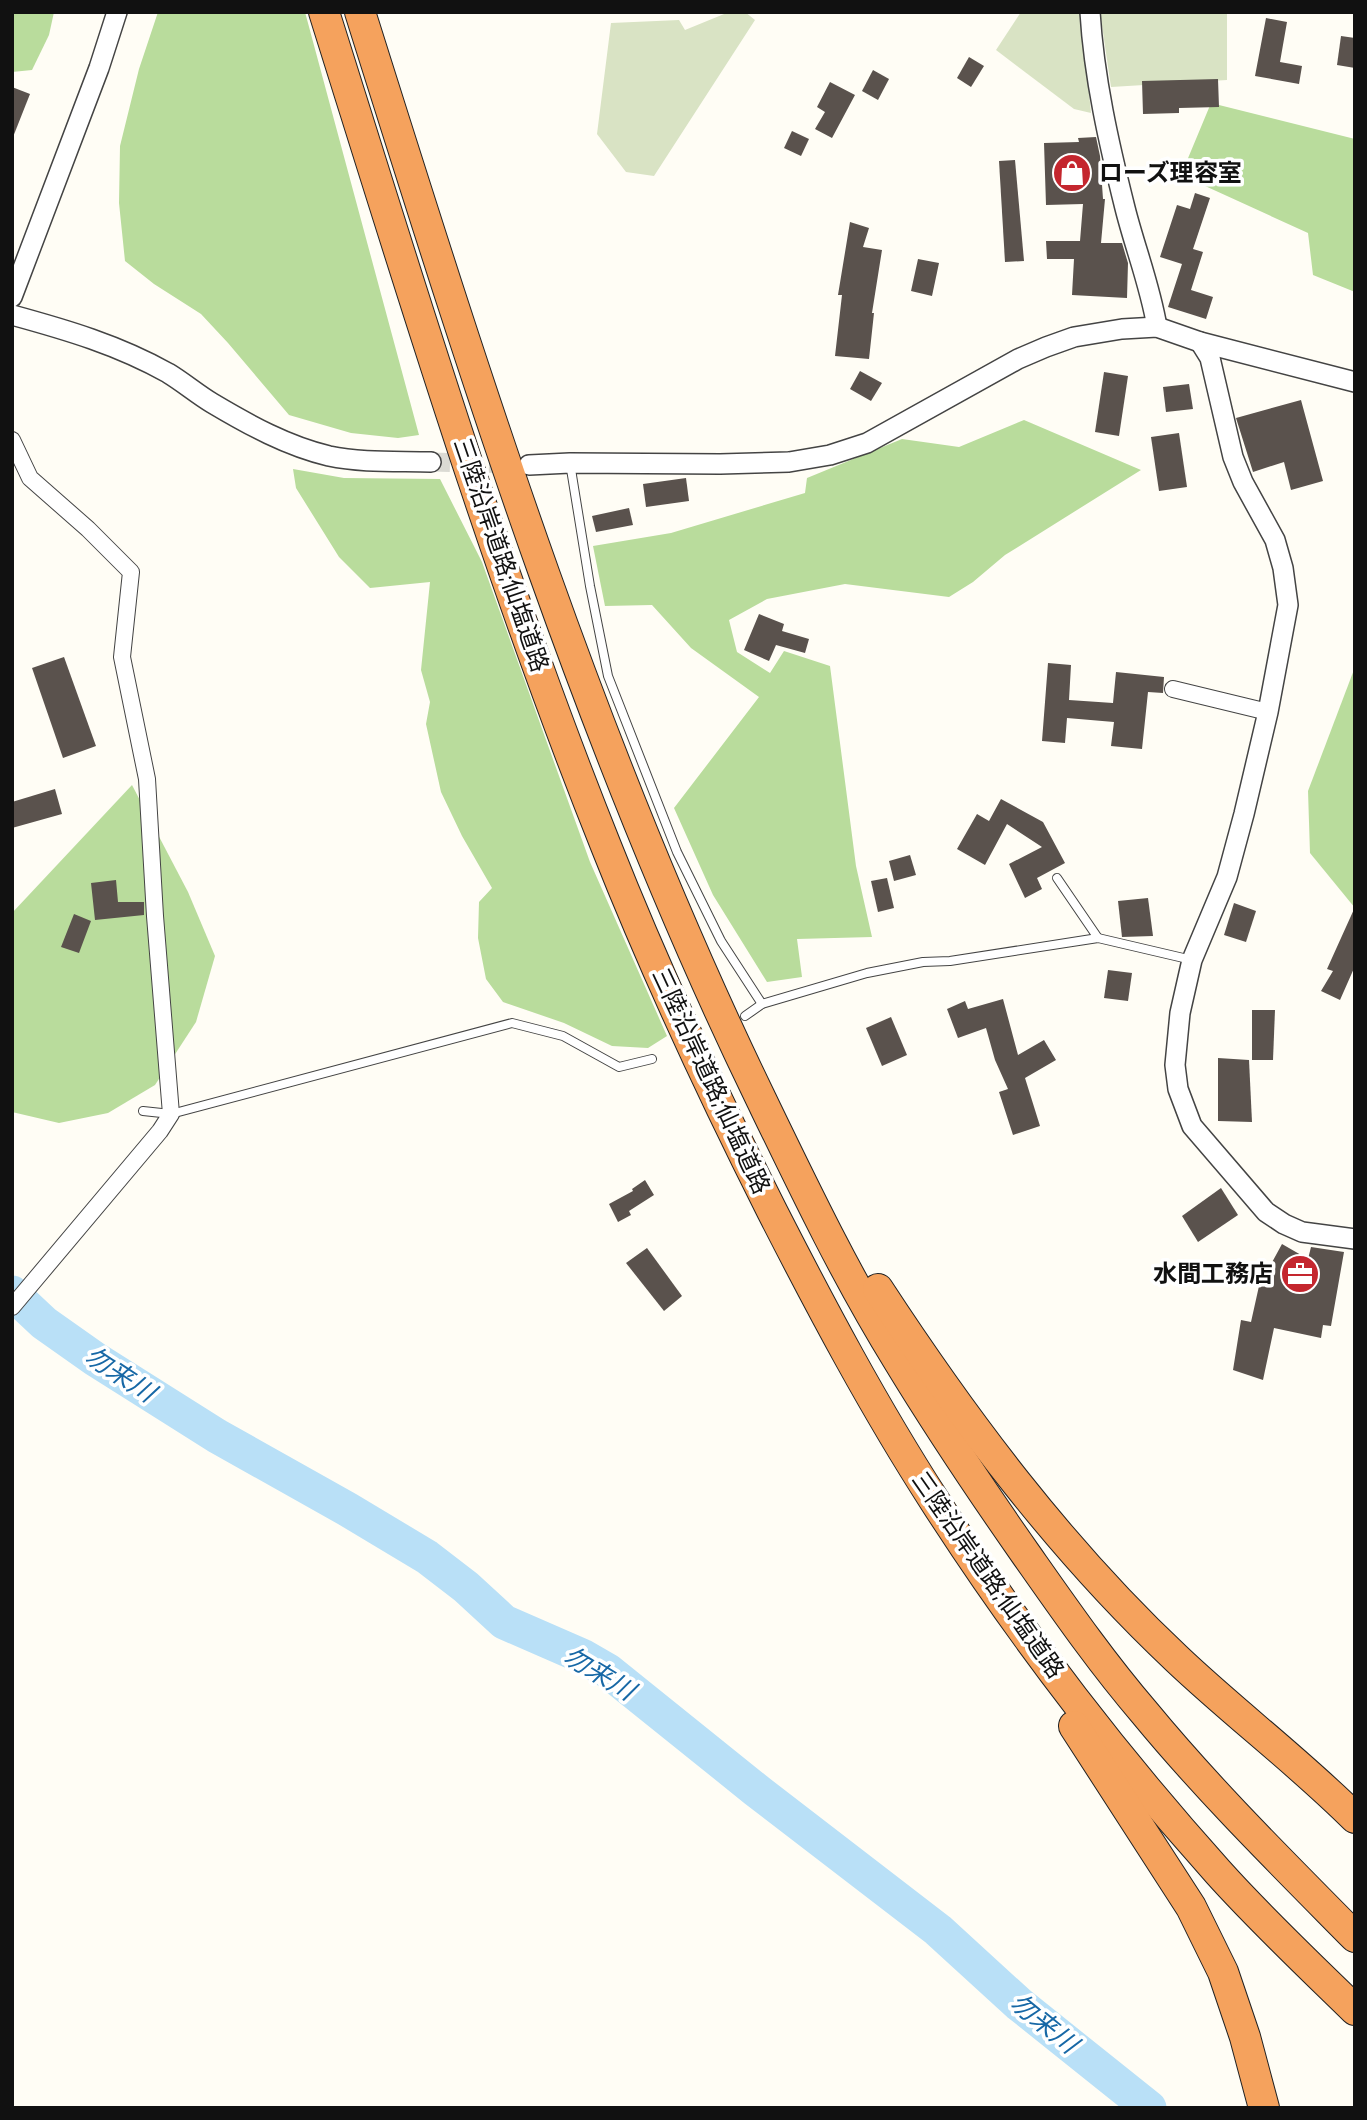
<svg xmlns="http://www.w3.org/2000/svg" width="1367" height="2120" font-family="'Zilla Slab','Noto Sans JP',serif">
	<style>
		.forest { fill: #b9dc9c }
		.cemetery { fill: #d9e3c4 }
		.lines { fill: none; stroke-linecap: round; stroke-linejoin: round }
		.river { stroke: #b9e0f7; stroke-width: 35 }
		.building { fill: #5a524d }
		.tertiary-tunnel { stroke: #dbdad3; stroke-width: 19; stroke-dasharray: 19 10; stroke-linecap: butt }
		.service-casing { stroke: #444; stroke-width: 10 }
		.minor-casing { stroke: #444; stroke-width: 18 }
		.tertiary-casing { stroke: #444; stroke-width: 22 }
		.motorway-casing { stroke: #222; stroke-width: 32 }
		.service { stroke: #fff; stroke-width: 8 }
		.minor { stroke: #fff; stroke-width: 16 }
		.tertiary { stroke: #fff; stroke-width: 19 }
		.motorway { stroke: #f5a25d; stroke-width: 30 }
		.labels { text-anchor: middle; stroke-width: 7; stroke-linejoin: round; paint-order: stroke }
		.poi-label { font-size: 24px; font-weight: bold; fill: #111; stroke: #fff; text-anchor: start }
		.street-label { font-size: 24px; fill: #111; stroke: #fff }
		.water-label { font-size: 26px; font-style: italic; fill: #1768a6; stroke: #fff }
	</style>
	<rect width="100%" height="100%" fill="#fffdf5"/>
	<g class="forest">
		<polygon points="12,12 54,12 49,35 32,70 12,72"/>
		<polygon points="158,12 305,12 419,435 398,438 351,433 289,415 228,343 201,314 154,284 125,261 119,203 120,146 139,69"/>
		<polygon points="1211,103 1355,139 1355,292 1313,275 1308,233 1181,175"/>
		<polygon points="1024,420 1141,470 1005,555 973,582 949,597 845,584 767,599 729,620 737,652 770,673 784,651 830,666 856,866 872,937 797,939 802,977 767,982 713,895 674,808 759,697 691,648 652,605 605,606 593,546 671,533 805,493 807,478 902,439 959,447"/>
		<polygon points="293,469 344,478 440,479 482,562 590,862 667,1036 648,1048 612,1046 564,1023 503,1002 486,979 478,938 479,902 492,888 462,836 441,792 426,724 430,702 421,670 430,582 370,588 339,557 296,488"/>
		<polygon points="1355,667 1355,908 1310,853 1308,791"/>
		<polygon points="132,785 188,892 215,956 196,1022 155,1085 108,1113 59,1123 12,1112 12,913"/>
	</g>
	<g class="cemetery">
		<polygon points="729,12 745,12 755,20 654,176 626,172 597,134 611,23 679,20 685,30"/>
		<polygon points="1021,12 1081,12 1091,113 1074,109 996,50"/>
		<polygon points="1100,12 1227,12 1227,80 1111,87"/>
	</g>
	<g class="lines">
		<polyline class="river" points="12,1293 44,1323 95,1359 217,1436 347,1509 427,1557 466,1587 504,1622 582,1656 608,1671 756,1790 938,1930 1019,2004 1149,2108"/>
	</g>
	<g class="building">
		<polygon points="1266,18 1287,22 1280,62 1302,66 1299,84 1255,76"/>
		<polygon points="1341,36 1355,38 1355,68 1337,65"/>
		<polygon points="969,57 984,66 971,87 957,78"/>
		<polygon points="873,70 889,79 878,100 862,91"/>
		<polygon points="1218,79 1219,107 1179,108 1179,113 1143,114 1142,81"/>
		<polygon points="830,82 855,95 832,138 815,129 825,112 817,107"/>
		<polygon points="12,87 30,94 13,137 12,137"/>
		<polygon points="792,131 809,139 801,156 784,148"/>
		<polygon points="1096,137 1100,156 1103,199 1105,199 1101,243 1122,243 1128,263 1127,298 1072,295 1074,259 1047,259 1046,241 1080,241 1083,204 1046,205 1044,143 1079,142 1078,138"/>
		<polygon points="1015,160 1024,261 1005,262 999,161"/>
		<polygon points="1195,193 1210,198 1193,249 1203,252 1191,290 1213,297 1206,319 1168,307 1182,264 1160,257 1177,205 1190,209"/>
		<polygon points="850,222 869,228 863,247 882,250 872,313 874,313 869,359 835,356 842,295 838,295"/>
		<polygon points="918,259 939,263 932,296 911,291"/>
		<polygon points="860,371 882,383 871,401 850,389"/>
		<polygon points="1104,372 1128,376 1119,436 1095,432"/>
		<polygon points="1189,384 1193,409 1166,412 1163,387"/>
		<polygon points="1301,400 1323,481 1291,490 1284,462 1253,472 1236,418"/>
		<polygon points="1179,433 1187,487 1159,491 1151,437"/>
		<polygon points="686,478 689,501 646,507 643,484"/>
		<polygon points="629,508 633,525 596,532 592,516"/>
		<polygon points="759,614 784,624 782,631 809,639 805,653 776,645 769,661 744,650"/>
		<polygon points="64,657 96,746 63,758 32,668"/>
		<polygon points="1048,663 1071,665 1069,700 1113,703 1116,672 1164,677 1163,693 1148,692 1142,749 1111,746 1114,722 1067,718 1065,743 1042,741"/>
		<polygon points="55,789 62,814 12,828 12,802"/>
		<polygon points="1001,799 1043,822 1065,863 1037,878 1042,889 1025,898 1009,864 1042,847 1007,824 985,865 957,849 977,814 989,821"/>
		<polygon points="910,855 916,875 894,881 889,861"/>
		<polygon points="887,878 894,908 878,912 871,881"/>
		<polygon points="116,880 118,902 144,902 144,915 95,920 91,883"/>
		<polygon points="1148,898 1153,936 1122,937 1118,901"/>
		<polygon points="1234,903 1256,911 1246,942 1224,935"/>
		<polygon points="1355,907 1355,966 1340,1000 1321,991 1333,971 1327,969"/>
		<polygon points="74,914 91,921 79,953 61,947"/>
		<polygon points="1108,970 1132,973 1128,1001 1104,998"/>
		<polygon points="1003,999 1018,1055 1044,1040 1056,1060 1025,1078 1040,1126 1013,1135 999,1092 1008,1089 995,1060 986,1028 958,1038 947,1009 965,1001 968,1009"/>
		<polygon points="1252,1010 1275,1010 1273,1060 1252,1060"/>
		<polygon points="891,1017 907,1055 882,1066 866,1028"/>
		<polygon points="1218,1058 1249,1060 1252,1122 1218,1121"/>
		<polygon points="645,1180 654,1195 629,1211 631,1215 618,1222 609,1204 633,1191 632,1189"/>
		<polygon points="1221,1188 1238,1215 1198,1242 1182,1216"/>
		<polygon points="1282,1244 1308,1259 1311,1247 1344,1252 1331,1326 1323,1325 1321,1338 1274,1328 1263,1380 1233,1370 1241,1320 1251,1322 1259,1286"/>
		<polygon points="647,1248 682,1296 664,1311 626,1263"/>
	</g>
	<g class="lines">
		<polyline class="tertiary-tunnel" points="431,462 517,464"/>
		<defs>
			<g id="service">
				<polyline points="570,463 590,586 608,676 677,852 721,941 762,1004"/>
				<polyline points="1057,878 1098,938"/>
				<polyline points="745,1016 762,1004 867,973 923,962 950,961 1098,938 1192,960"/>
				<polyline points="143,1111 171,1114 512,1023 563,1036 619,1067 652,1059"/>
			</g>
			<g id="minor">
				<polyline points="12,440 30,478 88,529 131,572 122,657 147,779 155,916 171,1114 160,1131 12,1307"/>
				<polyline points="1173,689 1268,712"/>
			</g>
			<g id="tertiary">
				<path d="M1090 12C1094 78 1109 144 1125 208 1135 248 1150 285 1157 327"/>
				<polyline points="12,297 99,68 117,12"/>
				<path d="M12 315C67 330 118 345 168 373 183 382 197 394 212 403 249 425 287 446 329 456 362 463 397 461 431 462"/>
				<polyline points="1200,342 1210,358 1233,457 1243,482 1275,540 1283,568 1288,605 1268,712 1244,814 1227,877 1192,960 1180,1013 1175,1065 1178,1089 1192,1126 1266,1212 1284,1224 1302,1232 1355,1239"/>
				<polyline points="529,465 570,463 720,464 789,462 830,455 867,443 1018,359 1046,347 1074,337 1122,329 1157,327 1200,342 1355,382"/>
			</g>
			<g id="motorway">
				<path d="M324 12C412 292 497 574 606 846 655 970 712 1092 772 1211 822 1309 874 1407 934 1500 1018 1631 1114 1756 1218 1872 1261 1920 1309 1965 1355 2010"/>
				<path d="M360 12C476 380 591 749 760 1097 803 1186 846 1276 898 1360 938 1426 981 1490 1025 1553 1063 1607 1101 1662 1144 1712 1209 1791 1283 1864 1355 1937"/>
				<path d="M878 1289C965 1422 1061 1550 1177 1659 1235 1714 1299 1762 1355 1818"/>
				<polyline points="1074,1726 1191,1907 1223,1972 1245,2037 1264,2108"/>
			</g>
		</defs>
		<use href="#service" class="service-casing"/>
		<use href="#minor" class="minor-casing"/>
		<use href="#tertiary" class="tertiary-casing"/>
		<use href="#motorway" class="motorway-casing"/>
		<use href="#service" class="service"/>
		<use href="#minor" class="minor"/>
		<use href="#tertiary" class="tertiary"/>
		<use href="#motorway" class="motorway"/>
	</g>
	<defs>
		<symbol id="shop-disc" viewBox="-11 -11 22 22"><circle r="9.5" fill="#c4262e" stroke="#fff"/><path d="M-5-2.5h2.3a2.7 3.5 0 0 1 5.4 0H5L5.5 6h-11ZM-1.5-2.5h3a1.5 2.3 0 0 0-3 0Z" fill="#fff"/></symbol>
		<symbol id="office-disc" viewBox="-11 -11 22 22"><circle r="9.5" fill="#c4262e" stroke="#fff"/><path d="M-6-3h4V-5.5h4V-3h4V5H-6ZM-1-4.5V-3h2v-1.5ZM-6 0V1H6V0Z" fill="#fff"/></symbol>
	</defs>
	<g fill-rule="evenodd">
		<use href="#shop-disc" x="1050" y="151" width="44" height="44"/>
		<use href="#office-disc" x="1278" y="1252" width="44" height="44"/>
	</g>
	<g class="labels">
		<g class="poi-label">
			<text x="1099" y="181">ローズ理容室</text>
			<text x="1273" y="1282" text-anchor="end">水間工務店</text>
		</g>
		<g class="street-label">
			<text transform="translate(501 555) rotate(71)" y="8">三陸沿岸道路;仙塩道路</text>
			<text transform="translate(711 1081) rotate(65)" y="8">三陸沿岸道路;仙塩道路</text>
			<text transform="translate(988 1575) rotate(55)" y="8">三陸沿岸道路;仙塩道路</text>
		</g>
		<g class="water-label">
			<text transform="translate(120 1374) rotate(33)" y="9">勿来川</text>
			<text transform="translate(599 1673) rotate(31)" y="9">勿来川</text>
			<text transform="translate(1044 2023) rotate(39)" y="9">勿来川</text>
		</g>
	</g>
	<rect width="1367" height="2120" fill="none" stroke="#111111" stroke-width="28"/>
</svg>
